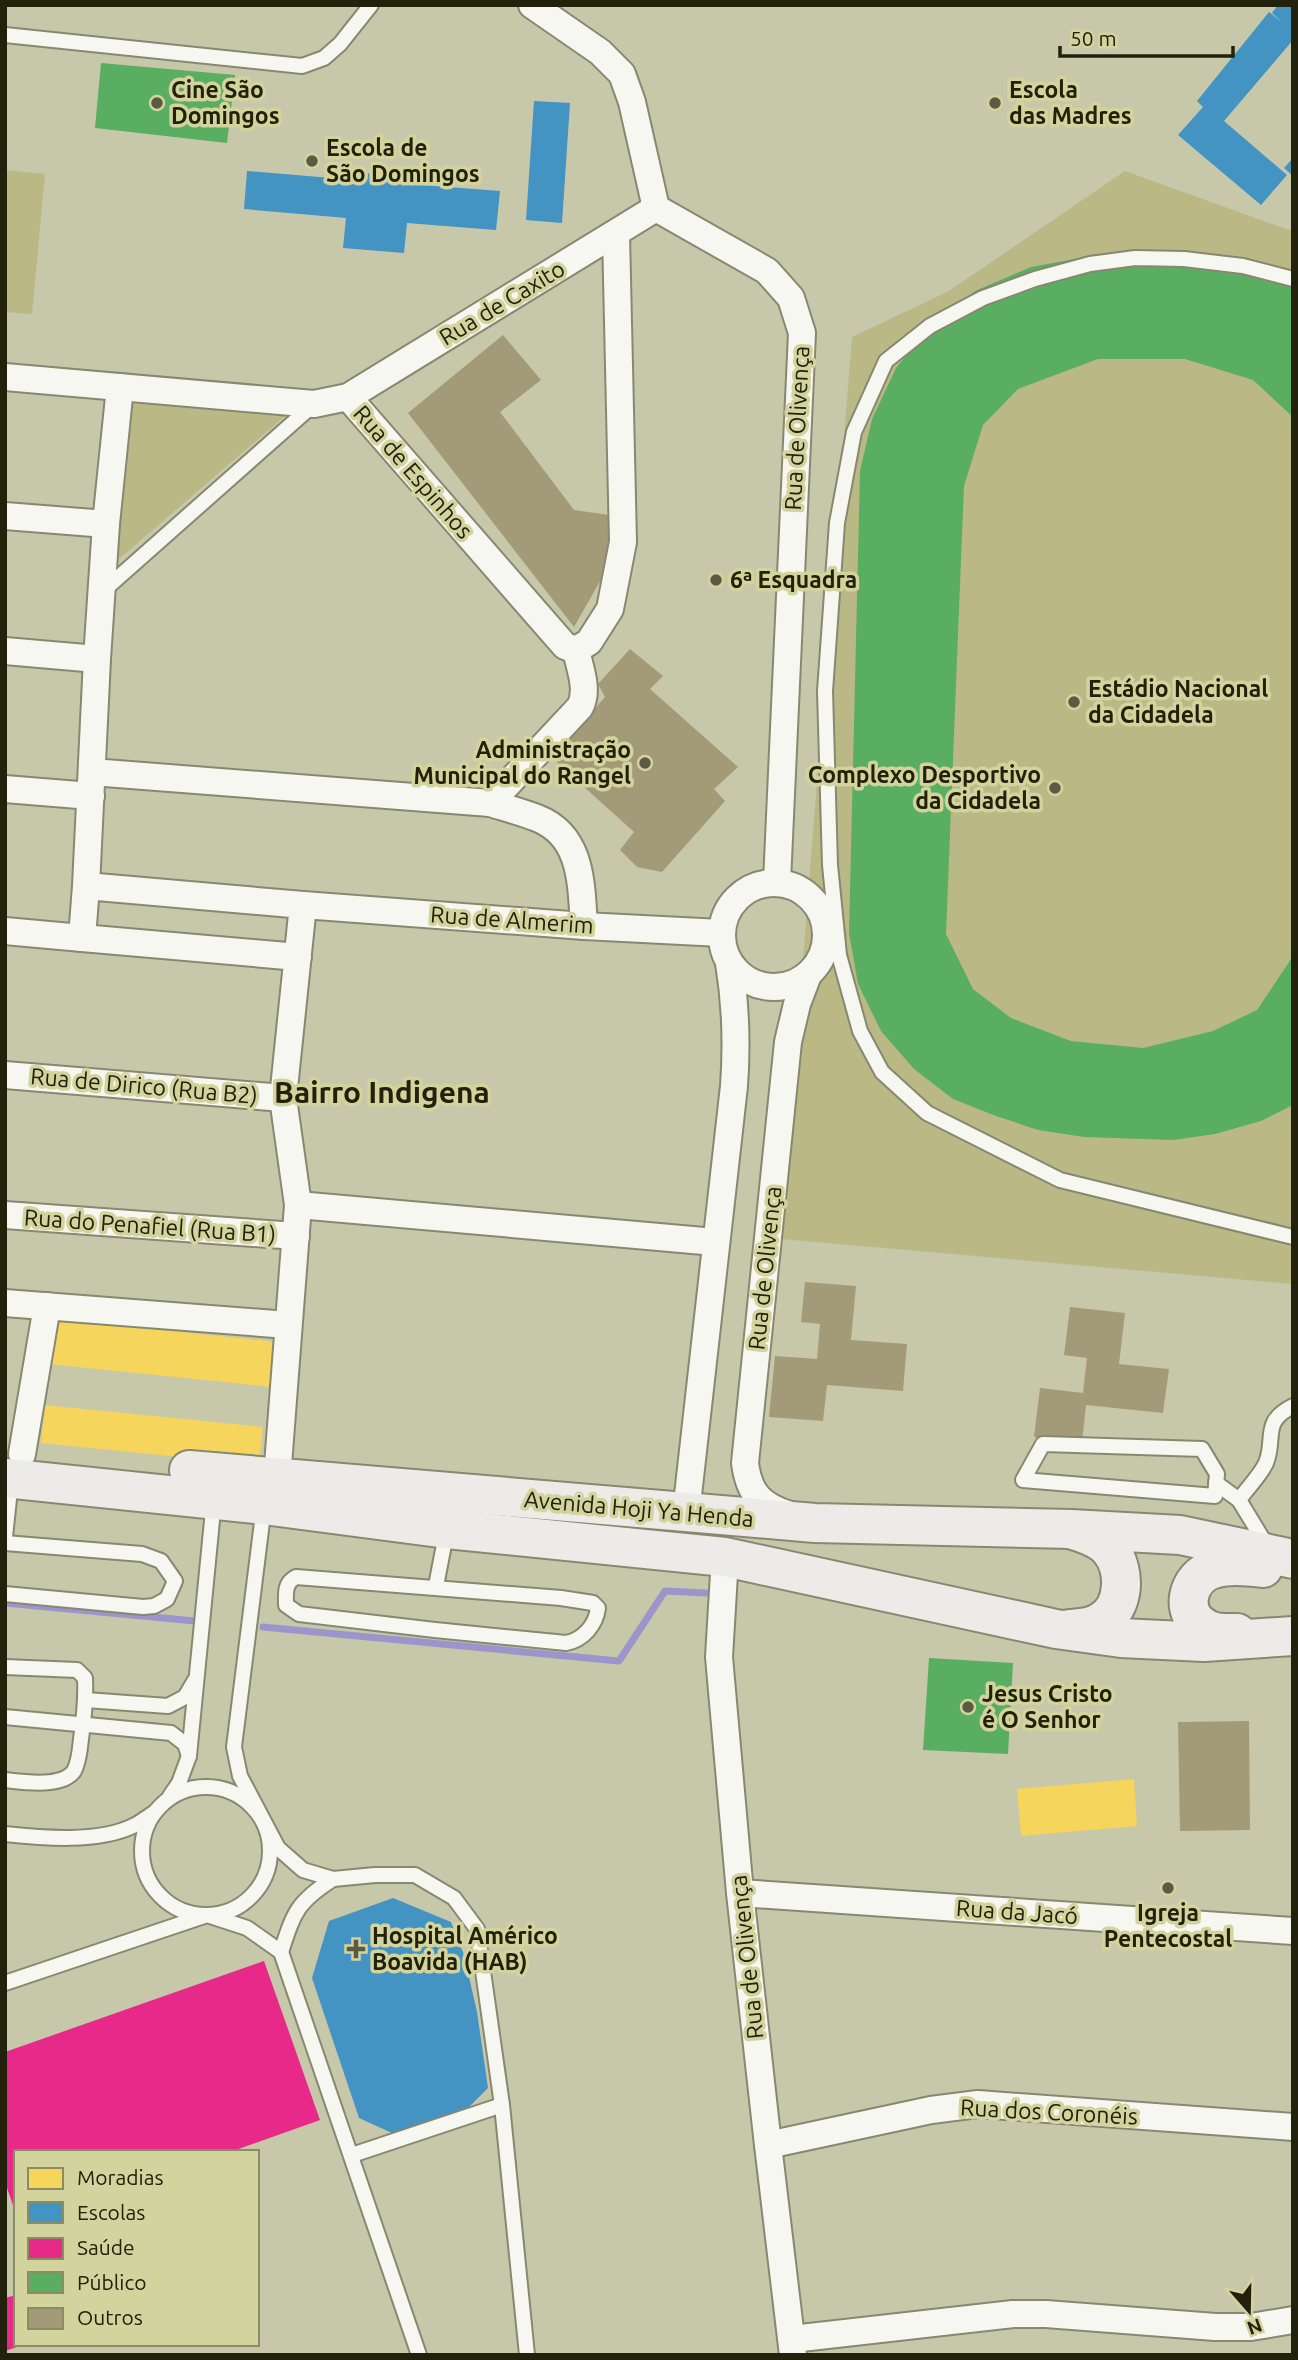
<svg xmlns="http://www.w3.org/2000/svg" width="1298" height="2360" font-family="Ubuntu,sans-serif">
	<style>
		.green { fill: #bab986 }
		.homes { fill: #f6d55c }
		.schools { fill: #4393c3 }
		.health { fill: #e7298a }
		.public { fill: #5aae61 }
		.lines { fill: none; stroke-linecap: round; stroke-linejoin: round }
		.stream { stroke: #9c95cb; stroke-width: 7 }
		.building { fill: #a39b77 }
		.service-casing { stroke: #888871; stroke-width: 18 }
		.minor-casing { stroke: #888871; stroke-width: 30 }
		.secondary-casing { stroke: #888871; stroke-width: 42 }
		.service { stroke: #f7f7f2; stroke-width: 14 }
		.minor { stroke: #f7f7f2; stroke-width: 26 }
		.secondary { stroke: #edebe8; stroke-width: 38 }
		.poi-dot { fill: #5b5b43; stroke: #d3d39e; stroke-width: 2.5 }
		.labels { text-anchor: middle; stroke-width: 7; stroke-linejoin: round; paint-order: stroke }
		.poi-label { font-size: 23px; font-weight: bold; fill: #21210c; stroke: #d3d39e; text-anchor: start }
		.street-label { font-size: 23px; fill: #21210c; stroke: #d3d39e }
		.district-label { font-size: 30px; font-weight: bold; fill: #21210c; stroke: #d3d39e }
	</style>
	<rect width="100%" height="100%" fill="#c7c7aa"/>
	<g class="green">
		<polygon points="5,170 45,174 32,314 5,312"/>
		<polygon points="1125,171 1289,230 1293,227 1293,1284 781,1239 852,337 949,291"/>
		<polygon points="134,400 285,416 112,565"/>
	</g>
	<g class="homes">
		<polygon points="52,1319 278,1342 274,1387 48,1364"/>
		<polygon points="45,1405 263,1427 259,1465 41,1443"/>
		<polygon points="1134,1779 1137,1826 1021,1836 1017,1789"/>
	</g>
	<g class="schools">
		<polygon points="1278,5 1293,5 1293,40 1224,121 1287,175 1261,205 1178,135 1203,107 1197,101 1269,12 1283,23 1272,13"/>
		<polygon points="534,101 570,103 562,223 526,220"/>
		<polygon points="1293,158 1293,176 1284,168"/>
		<polygon points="247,171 343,179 343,171 422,178 422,185 500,191 496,230 407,223 404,253 343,248 346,218 244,209"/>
		<polygon points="393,1898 451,1922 464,1955 477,2012 488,2088 469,2107 392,2133 359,2118 312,1978 329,1921"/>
	</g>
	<g class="health">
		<polygon points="264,1961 320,2120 230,2152 16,2152 15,2211 5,2182 5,2052"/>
		<polygon points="16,2295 16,2344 23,2345 5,2351 5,2298"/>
	</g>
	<g class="public">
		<polygon points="101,63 235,75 227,143 95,128"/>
		<polygon points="1127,253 1230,267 1293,288 1293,417 1253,380 1185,359 1098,359 1018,389 983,425 964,486 946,934 973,989 1011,1018 1071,1041 1143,1048 1213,1031 1257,1010 1293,956 1293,1105 1261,1121 1215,1134 1173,1140 1084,1137 1038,1130 996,1116 953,1099 914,1069 881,1031 858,984 849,933 860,471 872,419 896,368 930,326 975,291 1031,267 1080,258"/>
		<polygon points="929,1658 1013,1663 1008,1754 923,1750"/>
	</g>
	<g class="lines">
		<g class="stream">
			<polyline points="5,1603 195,1621"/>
			<polyline points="263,1627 619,1661 665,1591 706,1593"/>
		</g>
	</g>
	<g class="building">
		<polygon points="503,335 541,380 500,412 574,510 609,515 607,569 574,627 408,413"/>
		<polygon points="630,649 663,676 650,689 738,767 714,789 725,801 662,872 637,867 620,850 634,832 552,758 605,697 598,684"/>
		<polygon points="805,1282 856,1286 851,1340 907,1344 903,1391 827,1385 823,1421 769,1417 775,1356 817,1359 820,1324 801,1322"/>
		<polygon points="1070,1307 1125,1313 1119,1364 1169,1369 1163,1413 1086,1405 1082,1442 1034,1437 1040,1388 1083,1393 1087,1358 1064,1355"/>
		<polygon points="1249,1721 1250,1830 1180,1831 1178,1722"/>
	</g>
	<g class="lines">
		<defs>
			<g id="service">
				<polyline points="5,35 302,66 324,58 340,44 371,5"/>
				<polyline points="1293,279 1243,266 1184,259 1135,258 1090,264 1035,279 983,298 930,326 886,361 854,432 837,523 825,691 830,865 839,955 860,1031 882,1072 927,1113 1060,1180 1293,1237"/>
				<polyline points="103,591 313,405"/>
				<polygon points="1043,1444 1202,1449 1217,1474 1215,1496 1023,1480"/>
				<polyline points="1216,1483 1239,1500 1267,1546"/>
				<path d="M1239 1500C1247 1488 1260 1476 1266 1463 1276 1438 1261 1422 1293 1406"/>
				<polyline points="264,1506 234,1747 240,1776 278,1848 303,1870 333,1879 375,1875 415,1875 454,1898 477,1929 502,2105 527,2355"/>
				<polyline points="5,1537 11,1480"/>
				<polyline points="5,1543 142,1554 161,1561 175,1581 167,1599 154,1606 143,1607 5,1594"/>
				<path d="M296 1577 561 1598 593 1603 598 1608C596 1625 583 1640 566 1643L435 1630 299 1614 286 1605C286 1594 284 1583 296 1577Z"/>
				<polyline points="436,1586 447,1529"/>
				<path d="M5 1667 77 1670 85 1678C86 1699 84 1718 81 1739 80 1749 79 1762 74 1771 62 1788 23 1782 5 1780"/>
				<polyline points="86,1700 168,1706 185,1697 195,1680"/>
				<polyline points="5,1717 171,1733 185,1744 189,1756"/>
				<circle cx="206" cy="1851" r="64"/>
				<polyline points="170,1796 179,1783 189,1756 214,1500"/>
				<path d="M5 1834C43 1838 98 1843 133 1826 140 1823 146 1818 152 1814"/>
				<path d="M281 1952C294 1912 297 1902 333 1879"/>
				<polyline points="5,1983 207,1915 247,1928 281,1952 419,2355"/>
				<polyline points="352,2155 502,2105"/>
			</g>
			<g id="minor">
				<polyline points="532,5 600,52 622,74 632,102 656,208 767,271 791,298 802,333 777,882"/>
				<polyline points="5,377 314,404 348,397 656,208"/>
				<polyline points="348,397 565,646 576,650"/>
				<polyline points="5,516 106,524"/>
				<polyline points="576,650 589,642 610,609 623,542 616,234"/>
				<polyline points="5,651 97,659"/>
				<path d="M92 772 490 803 580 707C589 690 580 669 576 650"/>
				<polyline points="5,789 91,796"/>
				<path d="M490 803C506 808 522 812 537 818 583 836 581 885 584 926"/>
				<circle cx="774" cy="935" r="52"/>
				<polyline points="86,886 97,659 106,524 120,387"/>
				<polyline points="303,905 584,926 721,933"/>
				<polyline points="5,931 82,938"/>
				<polyline points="5,1075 283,1098"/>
				<polyline points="298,1205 715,1242"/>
				<polyline points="5,1215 296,1236"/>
				<polyline points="5,1303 288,1325"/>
				<polyline points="22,1454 47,1306"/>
				<polyline points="277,1478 298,1205 283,1098 303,905 86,886 82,938 298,957"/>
				<path d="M686 1513 734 1086C737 1044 736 1005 729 963"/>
				<path d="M790 1515C761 1506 749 1494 745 1463L788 1042 797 1004 808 975"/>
				<polyline points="725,1557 719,1657 740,1893 768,2145 793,2355"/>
				<polyline points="740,1893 1293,1931"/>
				<polyline points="768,2145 931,2110 978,2104 1293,2127"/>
				<polyline points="792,2339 1013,2314 1046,2314 1215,2327 1251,2327 1293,2320"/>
			</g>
			<g id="secondary">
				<polyline points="189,1470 815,1523 1071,1529 1180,1535 1293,1559"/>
				<polyline points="5,1478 264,1505 447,1529 725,1557 1056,1629 1121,1638 1204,1642 1293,1636"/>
				<path d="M1070 1629C1081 1628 1092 1628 1102 1621 1125 1607 1126 1571 1111 1551 1102 1539 1087 1534 1073 1530"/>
				<path d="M1237 1633C1226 1633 1214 1634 1205 1628 1178 1614 1187 1577 1213 1569 1228 1564 1248 1566 1263 1568"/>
			</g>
		</defs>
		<use href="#service" class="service-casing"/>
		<use href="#minor" class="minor-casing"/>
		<use href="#secondary" class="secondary-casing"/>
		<use href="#service" class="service"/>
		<use href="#minor" class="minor"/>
		<use href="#secondary" class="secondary"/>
	</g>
	<g class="poi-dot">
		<circle cx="157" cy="103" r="7"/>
		<circle cx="995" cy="103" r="7"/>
		<circle cx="312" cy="161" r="7"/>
		<circle cx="716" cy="580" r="7"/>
		<circle cx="1074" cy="702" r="7"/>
		<circle cx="645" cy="763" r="7"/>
		<circle cx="1055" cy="788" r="7"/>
		<circle cx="968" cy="1707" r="7"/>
		<circle cx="1168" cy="1888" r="7"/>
		<path d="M352.5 1938.5h7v7h7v7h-7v7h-7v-7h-7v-7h7z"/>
	</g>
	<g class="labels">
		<g class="poi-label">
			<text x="171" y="98">Cine São<tspan x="171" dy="26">Domingos</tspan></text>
			<text x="1009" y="98">Escola<tspan x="1009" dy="26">das Madres</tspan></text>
			<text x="326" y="156">Escola de<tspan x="326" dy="26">São Domingos</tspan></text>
			<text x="730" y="588">6ª Esquadra</text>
			<text x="1088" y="697">Estádio Nacional<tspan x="1088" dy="26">da Cidadela</tspan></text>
			<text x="631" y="758" text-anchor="end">Administração<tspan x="631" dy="26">Municipal do Rangel</tspan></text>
			<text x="1041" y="783" text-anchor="end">Complexo Desportivo<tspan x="1041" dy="26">da Cidadela</tspan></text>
			<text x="982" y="1702">Jesus Cristo<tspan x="982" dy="26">é O Senhor</tspan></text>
			<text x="1168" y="1921" text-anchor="middle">Igreja<tspan x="1168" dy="26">Pentecostal</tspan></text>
			<text x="372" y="1944">Hospital Américo<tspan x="372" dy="26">Boavida (HAB)</tspan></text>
		</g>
		<g class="street-label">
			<text transform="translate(502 303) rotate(-31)" y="8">Rua de Caxito</text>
			<text transform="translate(797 428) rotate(-87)" y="8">Rua de Olivença</text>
			<text transform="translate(413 472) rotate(49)" y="8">Rua de Espinhos</text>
			<text transform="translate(512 920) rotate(4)" y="8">Rua de Almerim</text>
			<text transform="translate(144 1086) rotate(5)" y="8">Rua de Dirico (Rua B2)</text>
			<text transform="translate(150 1226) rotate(4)" y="8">Rua do Penafiel (Rua B1)</text>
			<text transform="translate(765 1268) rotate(-84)" y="8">Rua de Olivença</text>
			<text transform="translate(639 1509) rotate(5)" y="8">Avenida Hoji Ya Henda</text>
			<text transform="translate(1017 1912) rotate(4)" y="8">Rua da Jacó</text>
			<text transform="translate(747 1957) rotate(-96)" y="8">Rua de Olivença</text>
			<text transform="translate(1049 2112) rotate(3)" y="8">Rua dos Coronéis</text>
		</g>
		<g class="district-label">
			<text x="382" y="1103">Bairro Indigena</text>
		</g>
	</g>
	<rect width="1298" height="2360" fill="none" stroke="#21210c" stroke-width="14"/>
	<rect x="14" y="2150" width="245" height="196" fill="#d3d39e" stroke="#8c8c64" stroke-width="2"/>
	<rect x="28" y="2168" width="35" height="21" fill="#f6d55c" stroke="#8c8c64" stroke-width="2"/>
	<text x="77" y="2185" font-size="21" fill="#21210c">Moradias</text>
	<rect x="28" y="2202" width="35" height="21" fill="#4393c3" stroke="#8c8c64" stroke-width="2"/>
	<text x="77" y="2220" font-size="21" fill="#21210c">Escolas</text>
	<rect x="28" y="2238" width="35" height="21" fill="#e7298a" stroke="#8c8c64" stroke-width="2"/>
	<text x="77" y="2255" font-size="21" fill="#21210c">Saúde</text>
	<rect x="28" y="2272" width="35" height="21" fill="#5aae61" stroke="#8c8c64" stroke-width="2"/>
	<text x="77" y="2290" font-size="21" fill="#21210c">Público</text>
	<rect x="28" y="2308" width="35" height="21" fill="#a39b77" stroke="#8c8c64" stroke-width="2"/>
	<text x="77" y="2325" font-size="21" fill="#21210c">Outros</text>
	<g transform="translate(1249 2311) rotate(160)" stroke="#d3d39e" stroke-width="5" paint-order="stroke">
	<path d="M0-5L12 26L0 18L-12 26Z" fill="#21210c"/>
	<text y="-10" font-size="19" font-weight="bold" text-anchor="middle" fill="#21210c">N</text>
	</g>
	<path d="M1060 46v10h173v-10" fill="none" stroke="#21210c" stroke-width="3.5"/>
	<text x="1070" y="46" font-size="21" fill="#21210c" stroke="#d3d39e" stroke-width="5" paint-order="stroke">50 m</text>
</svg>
